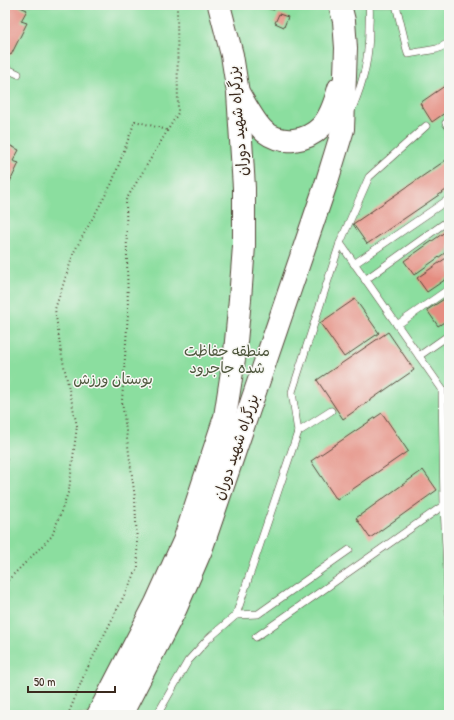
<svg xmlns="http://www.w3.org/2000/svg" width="454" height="720" font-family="'Patrick Hand','Playpen Sans Arabic',sans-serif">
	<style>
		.green { fill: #8bde9f; stroke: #63845e }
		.building { fill: #e58d81 }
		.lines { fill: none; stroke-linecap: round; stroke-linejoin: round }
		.service-casing { stroke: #56473a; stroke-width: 8 }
		.trunk-casing { stroke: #56473a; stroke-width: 24 }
		.path { stroke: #56473a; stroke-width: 2; stroke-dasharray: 1 3; stroke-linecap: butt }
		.service { stroke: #fff; stroke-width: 7 }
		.trunk { stroke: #fff; stroke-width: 22 }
		.labels { text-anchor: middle; stroke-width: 3; stroke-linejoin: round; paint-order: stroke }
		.street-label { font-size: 15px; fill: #3b2a1e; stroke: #f6f6f2 }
		.park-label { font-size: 15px; fill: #4f573e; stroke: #f6f6f2 }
	</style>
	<rect width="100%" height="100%" fill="#f6f6f2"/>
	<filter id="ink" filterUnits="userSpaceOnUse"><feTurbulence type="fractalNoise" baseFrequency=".025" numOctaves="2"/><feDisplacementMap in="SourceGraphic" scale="8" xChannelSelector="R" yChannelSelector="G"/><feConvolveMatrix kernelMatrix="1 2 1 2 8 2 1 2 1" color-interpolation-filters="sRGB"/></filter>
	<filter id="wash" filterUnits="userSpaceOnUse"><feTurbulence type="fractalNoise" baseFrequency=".012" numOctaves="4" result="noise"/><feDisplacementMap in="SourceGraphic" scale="16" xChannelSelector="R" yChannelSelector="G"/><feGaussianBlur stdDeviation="0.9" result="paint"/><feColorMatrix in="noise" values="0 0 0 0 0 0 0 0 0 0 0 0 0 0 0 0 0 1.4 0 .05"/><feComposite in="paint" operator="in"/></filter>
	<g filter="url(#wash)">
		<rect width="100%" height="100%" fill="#f0ecdb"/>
		<rect class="green" x="5" y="5" width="444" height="710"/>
		<g id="blocks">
			<g class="building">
				<polygon points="5,5 16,5 27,10 21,21 27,23 11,55 5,52"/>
				<polygon points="266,5 275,5 274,10 266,8"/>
				<polygon points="279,14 288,17 284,27 275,23"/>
				<polygon points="449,83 449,110 432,122 420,103"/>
				<polygon points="5,143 19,150 13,161 19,163 5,192"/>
				<polygon points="449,158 449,188 367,244 353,224"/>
				<polygon points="449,229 449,250 414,275 404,261"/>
				<polygon points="449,256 449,277 427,292 417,278"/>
				<polygon points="449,296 449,319 438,326 427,310"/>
				<polygon points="355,299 379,333 344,357 320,323"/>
				<polygon points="388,332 414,370 343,419 317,380"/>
				<polygon points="382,413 408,451 337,500 311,461"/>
				<polygon points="423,470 437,490 370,538 356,518"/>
			</g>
		</g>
	</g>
	<g filter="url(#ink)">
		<use href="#blocks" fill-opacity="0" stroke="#56473a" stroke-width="1"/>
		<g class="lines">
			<defs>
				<g id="service">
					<polyline points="396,5 408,54 437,49 449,43"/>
					<polyline points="5,68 18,74"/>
					<path d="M352 109C364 80 369 59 369 27 369 20 370 12 369 5"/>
					<polyline points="446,123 449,127"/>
					<polyline points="340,243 442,389 444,505 449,613"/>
					<polyline points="354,264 449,199"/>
					<polyline points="365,280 449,220"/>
					<polyline points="397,325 449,289"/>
					<polyline points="419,356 449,335"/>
					<polyline points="298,432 331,411"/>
					<polyline points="236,615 258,614 349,550"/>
					<polyline points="256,637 444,505"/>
					<polyline points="157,715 188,661 208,639 236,615 298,432 292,392 340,243 369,177 426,126"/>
				</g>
				<g id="trunk">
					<path d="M239 94C245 104 256 125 265 132 282 145 306 142 321 127 330 118 336 99 339 88"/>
					<polyline points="98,715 156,603 184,541 225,417 235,352 240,299 244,246 244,188 238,93 232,55 219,5"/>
					<polyline points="121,715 176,608 201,550 327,181 343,129 346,48 344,21 340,5"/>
				</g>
			</defs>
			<use href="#service" class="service-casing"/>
			<use href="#trunk" class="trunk-casing"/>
			<g class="path">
				<polyline points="5,456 7,457 5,482"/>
				<polyline points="5,583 52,536 69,490 77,426 61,352 55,309 74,252 112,183 135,121 167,130"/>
				<polyline points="68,715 84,675 138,568 135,498 122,401 128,313 126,200 178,113 177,5"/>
			</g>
			<use href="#service" class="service"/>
			<use href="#trunk" class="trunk"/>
		</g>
	</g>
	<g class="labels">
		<g class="street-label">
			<text transform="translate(238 121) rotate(-95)" y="5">بزرگراه شهید دوران</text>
			<text transform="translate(236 447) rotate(-71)" y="5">بزرگراه شهید دوران</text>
		</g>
		<g class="park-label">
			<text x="227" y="356">منطقه حفاظت<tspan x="227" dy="17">شده جاجرود</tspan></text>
			<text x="113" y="384">بوستان ورزش</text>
		</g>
	</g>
	<rect width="454" height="720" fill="none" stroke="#f6f6f2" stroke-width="20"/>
	<path d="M28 686v6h87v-6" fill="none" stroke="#3b2a1e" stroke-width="2"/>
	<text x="34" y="686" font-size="12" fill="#3b2a1e" stroke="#f6f6f2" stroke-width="3" paint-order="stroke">50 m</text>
</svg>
